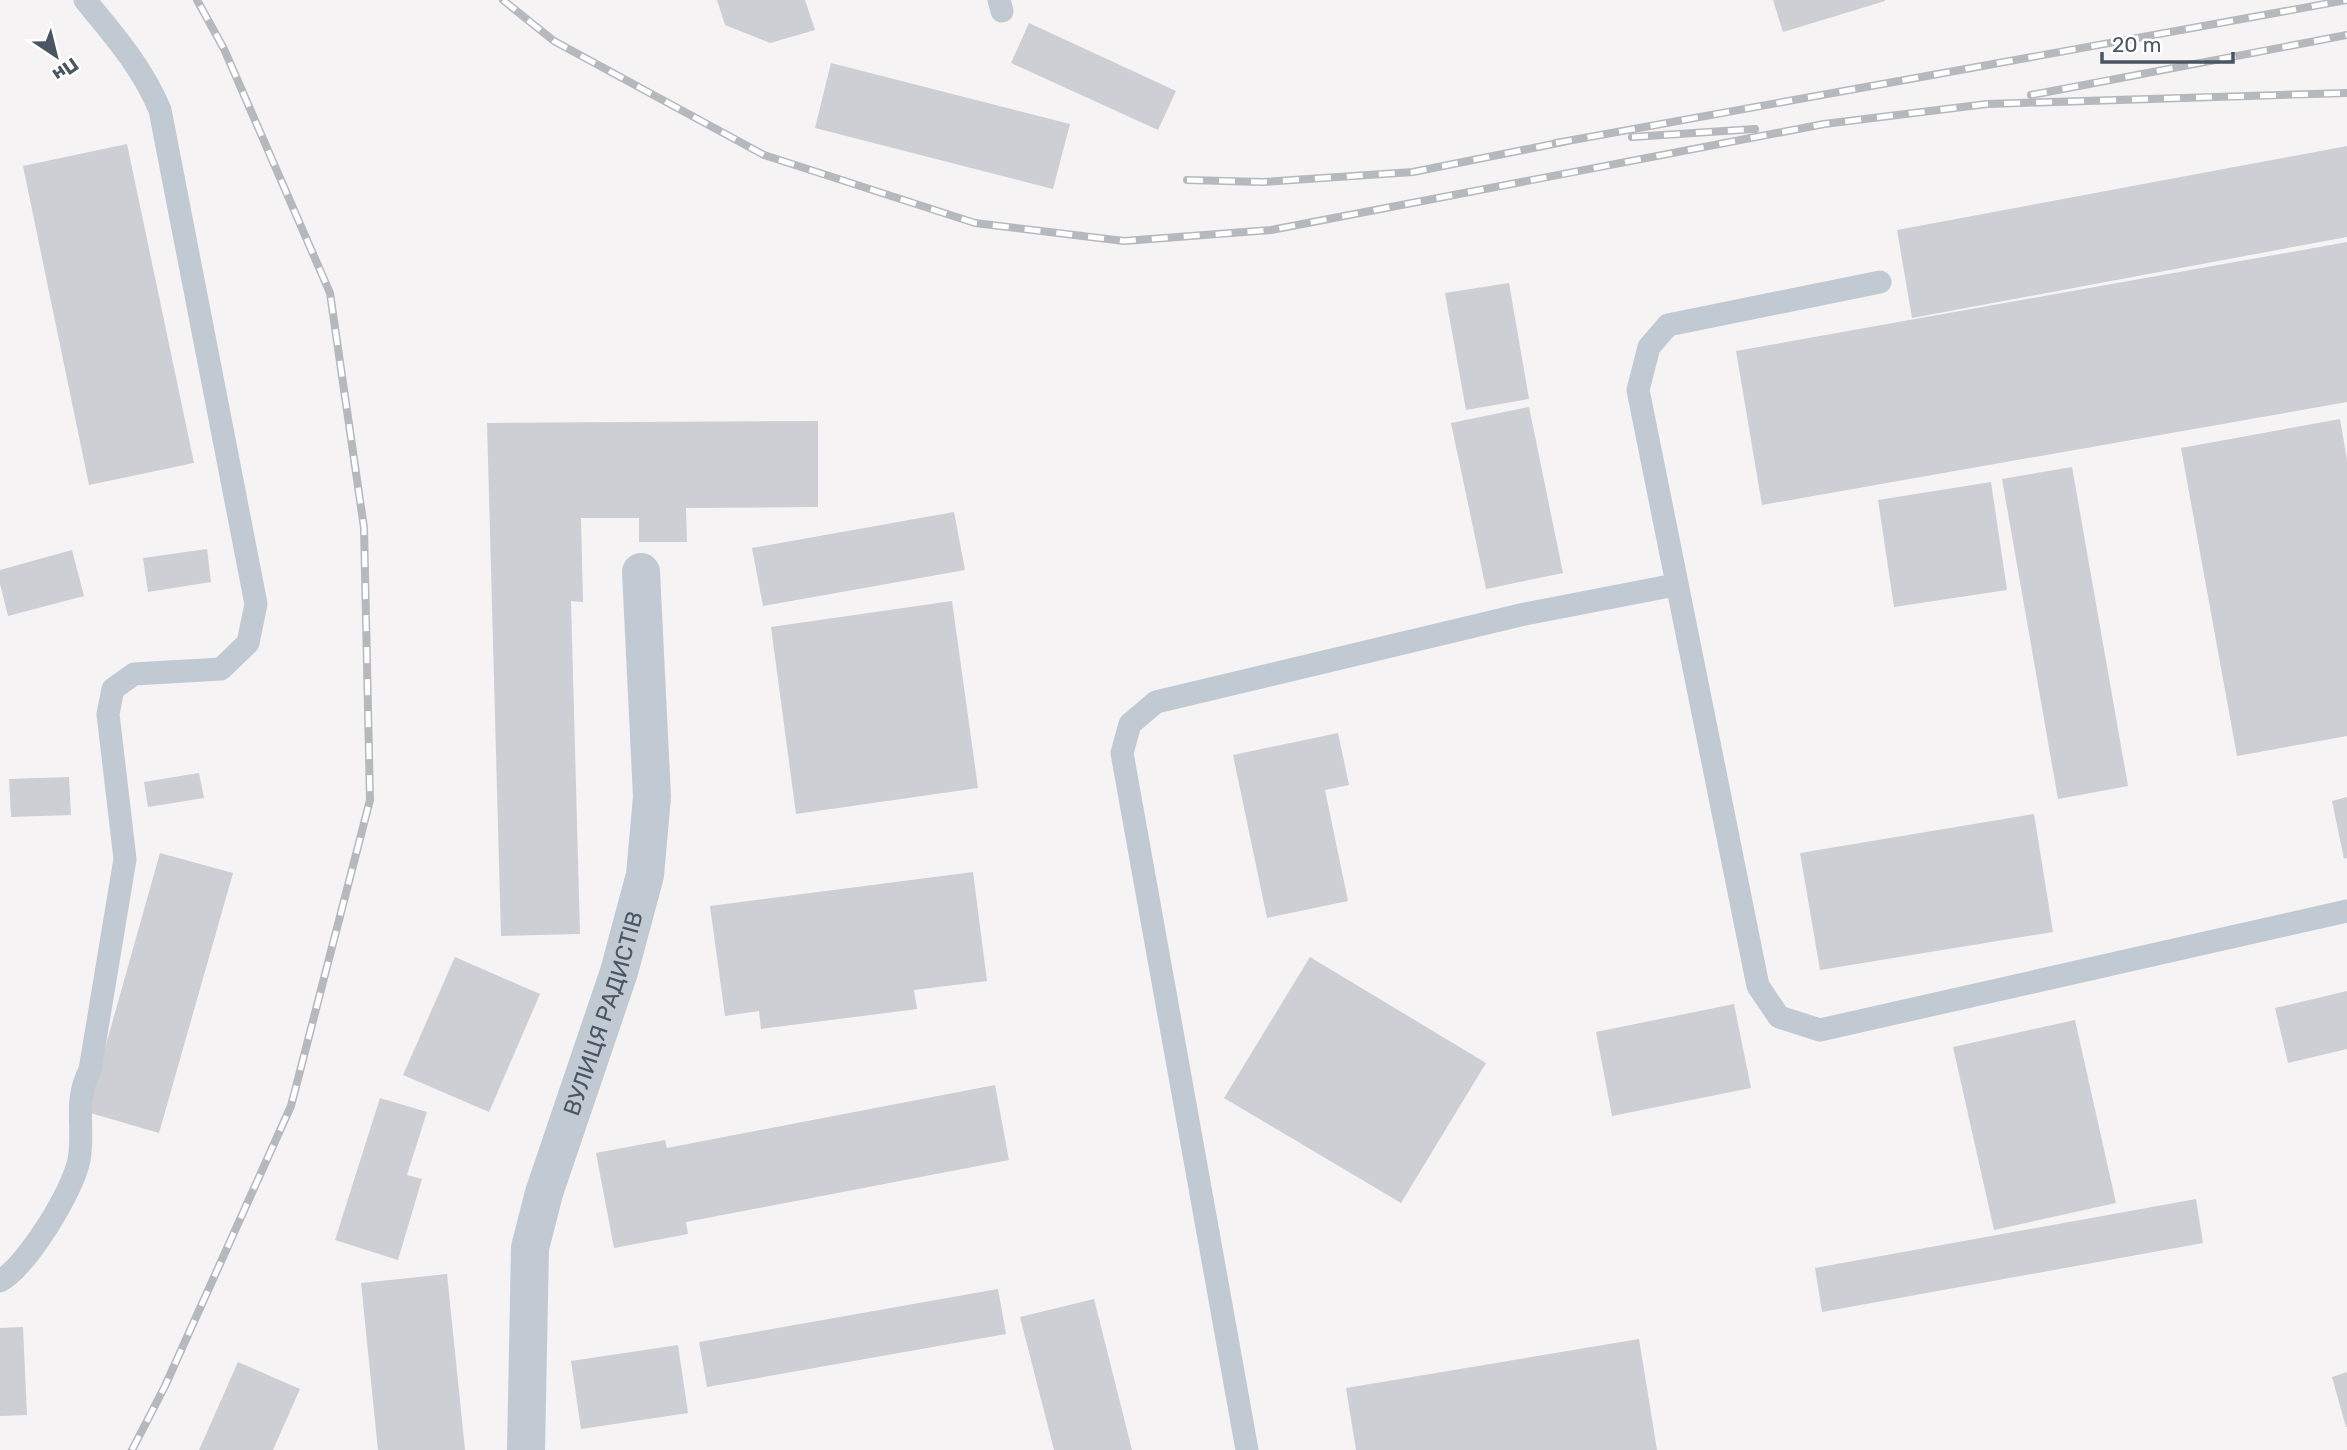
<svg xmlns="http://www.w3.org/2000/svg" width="2347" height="1450" font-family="Rubik,sans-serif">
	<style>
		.building { fill: #cdcfd5 }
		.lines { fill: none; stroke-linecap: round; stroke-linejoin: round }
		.lane { stroke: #c1cad2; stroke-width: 23 }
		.street { stroke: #c1cad2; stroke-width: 38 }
		.rail-casing { stroke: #b5b8bd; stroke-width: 8 }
		.rail { stroke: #fff; stroke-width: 5; stroke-dasharray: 16; stroke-linecap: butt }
		.labels { text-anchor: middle; stroke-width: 6; stroke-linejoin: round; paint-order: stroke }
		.street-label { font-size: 23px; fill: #4a5661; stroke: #fff }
	</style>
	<rect width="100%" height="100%" fill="#f5f3f3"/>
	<g class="building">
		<polygon points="717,0 805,0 815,30 770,43 725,25"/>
		<polygon points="1773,0 1885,0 1885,1 1783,32"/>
		<polygon points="1029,23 1176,91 1158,130 1011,63"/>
		<polygon points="831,63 1070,124 1053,189 815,128"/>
		<polygon points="127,144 194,463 89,485 23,166"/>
		<polygon points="2347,146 2347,237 1912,318 1897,230"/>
		<polygon points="2347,242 2347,402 1762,505 1736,351"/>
		<polygon points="1509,283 1529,399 1466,410 1445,293"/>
		<polygon points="1529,407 1563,573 1486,589 1451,423"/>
		<polygon points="2340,419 2347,460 2347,736 2237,756 2181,448"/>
		<polygon points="818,421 818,507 686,508 687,542 639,542 639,518 581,518 583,602 571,601 580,934 501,936 487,423"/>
		<polygon points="2072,467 2128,786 2058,799 2002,479"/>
		<polygon points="1991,482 2007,590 1894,607 1878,500"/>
		<polygon points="954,512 965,570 763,606 752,548"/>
		<polygon points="207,549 211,582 148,592 143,558"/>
		<polygon points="72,550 84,596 8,616 0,584 0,570"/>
		<polygon points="952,601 978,788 796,814 771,627"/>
		<polygon points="1338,733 1349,785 1325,790 1348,901 1267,918 1233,755"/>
		<polygon points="199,773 204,798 148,807 144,782"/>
		<polygon points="69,777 71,815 11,817 9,779"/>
		<polygon points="2347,797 2347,858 2344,859 2332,801"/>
		<polygon points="2034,814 2053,932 1820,970 1800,853"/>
		<polygon points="160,853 233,873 159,1133 87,1112"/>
		<polygon points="973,872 987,981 914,990 917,1009 761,1029 759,1011 725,1016 710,906"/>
		<polygon points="455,957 540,994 489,1112 403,1075"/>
		<polygon points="1310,957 1486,1063 1401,1203 1224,1098"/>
		<polygon points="2347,991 2347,1049 2288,1063 2275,1008"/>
		<polygon points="1734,1004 1751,1088 1612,1116 1596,1032"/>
		<polygon points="2075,1020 2116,1203 1994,1230 1953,1047"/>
		<polygon points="995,1085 1009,1160 686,1222 688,1234 614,1248 596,1153 665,1140 667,1148"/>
		<polygon points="380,1098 427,1112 407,1175 422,1179 398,1260 335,1240"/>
		<polygon points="2196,1199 2203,1243 1822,1312 1815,1268"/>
		<polygon points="447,1274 465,1450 378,1450 361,1283"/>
		<polygon points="998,1289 1006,1334 707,1387 699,1342"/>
		<polygon points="1094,1299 1132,1450 1054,1450 1020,1317"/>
		<polygon points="23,1327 27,1415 0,1416 0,1328"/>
		<polygon points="1639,1339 1657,1450 1356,1450 1346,1388"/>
		<polygon points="678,1345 688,1413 581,1429 571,1361"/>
		<polygon points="238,1362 300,1389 273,1450 199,1450"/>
		<polygon points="2347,1372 2347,1427 2346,1427 2332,1377"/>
	</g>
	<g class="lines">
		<g class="lane">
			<polyline points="999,0 1002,11"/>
			<polyline points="1880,282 1668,325 1649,347 1638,390 1758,986 1779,1017 1820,1030 2347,911"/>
			<path d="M0 1281C27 1266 73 1191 79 1160 85 1128 73 1102 90 1070L125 859 108 714 113 689 134 674 221 669 248 643 256 604 160 110C142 67 114 35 85 0"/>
			<polyline points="1247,1450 1122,753 1130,724 1156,702 1525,614 1675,585"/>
		</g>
		<path class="street" id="s1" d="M526 1450 530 1248 544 1193 619 972 645 875 652 797 641 572"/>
		<defs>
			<g id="rail">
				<polyline points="503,0 554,41 764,155 975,223 1124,241 1271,230 1824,124 1987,104 2347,93"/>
				<polyline points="2031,95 2347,35"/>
				<polyline points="1632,137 1755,129"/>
				<polyline points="1556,143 2347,0"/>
				<polyline points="1187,180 1263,182 1413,172 1563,142"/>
				<polyline points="132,1450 165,1386 291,1106 370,800 364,528 330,293 224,49 197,0"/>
			</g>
		</defs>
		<use href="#rail" class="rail-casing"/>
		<use href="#rail" class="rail"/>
	</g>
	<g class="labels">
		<g class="street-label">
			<text dy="8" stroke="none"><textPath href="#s1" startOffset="448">ВУЛИЦЯ РАДИСТІВ</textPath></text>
		</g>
	</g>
	<g transform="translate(56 56) rotate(145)" stroke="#ffffff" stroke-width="5" paint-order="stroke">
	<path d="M0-5L12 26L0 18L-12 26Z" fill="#4a5661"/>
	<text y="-10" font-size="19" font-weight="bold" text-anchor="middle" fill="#4a5661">Пн</text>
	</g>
	<path d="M2102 52v10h131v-10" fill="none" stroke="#4a5661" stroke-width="3.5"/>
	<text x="2112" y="52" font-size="21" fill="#4a5661" stroke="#ffffff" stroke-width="5" paint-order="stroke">20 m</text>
</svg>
